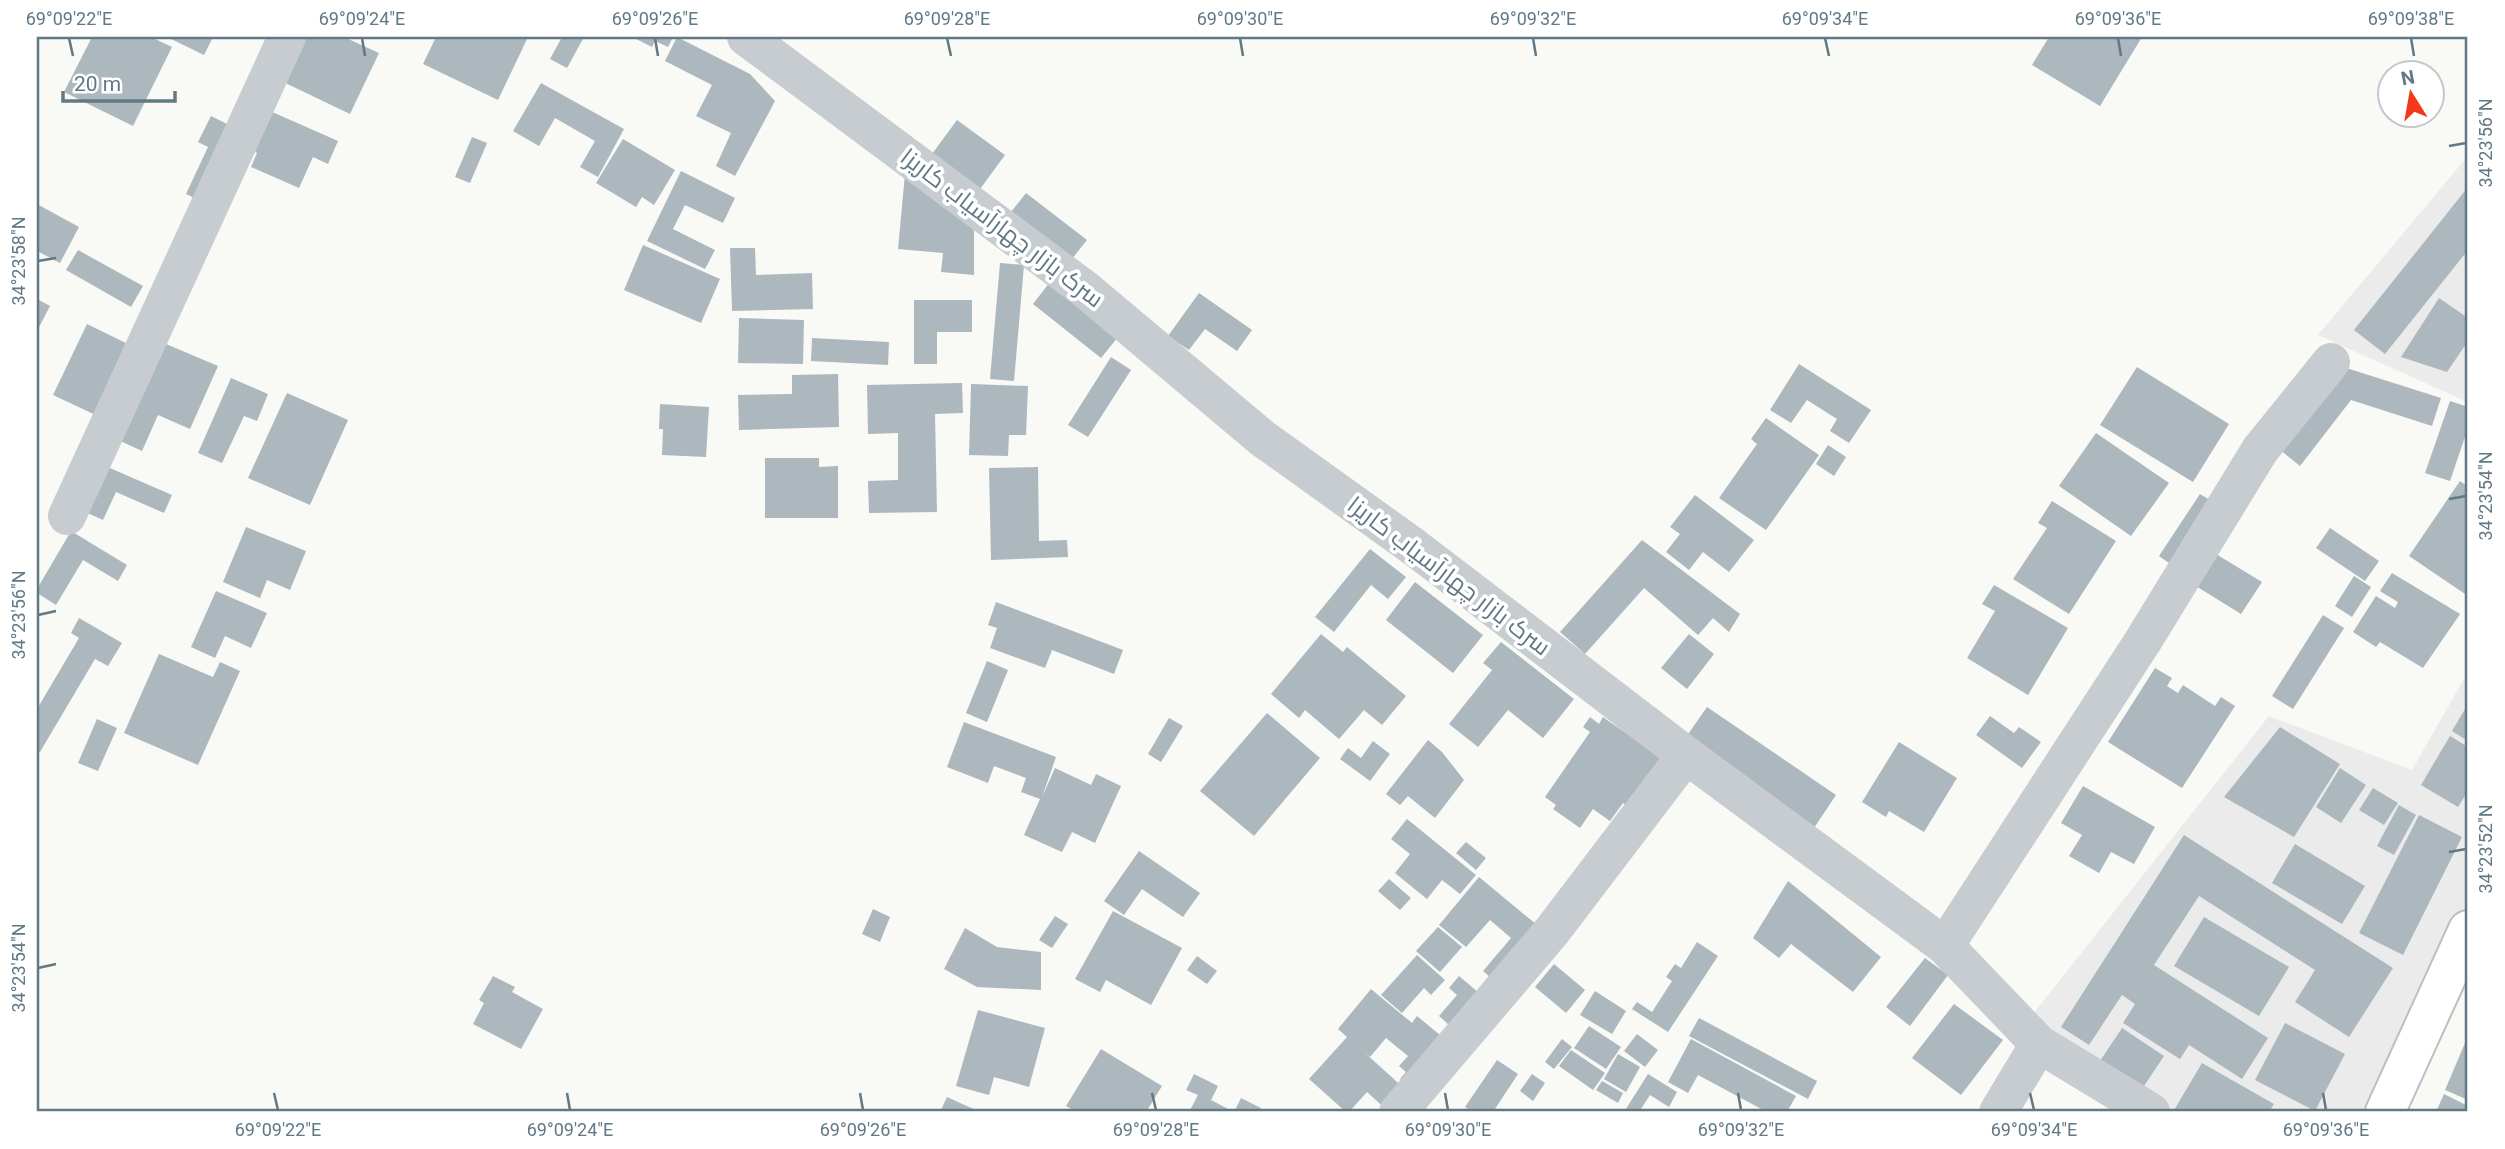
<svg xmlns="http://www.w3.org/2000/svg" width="2505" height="1149" font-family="Roboto,Cairo,sans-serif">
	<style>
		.built { fill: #eaebea }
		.building { fill: #acb8bd }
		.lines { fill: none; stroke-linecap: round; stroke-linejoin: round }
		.highway-casing { stroke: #bbbfc2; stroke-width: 42 }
		.minor { stroke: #c6cccf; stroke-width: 38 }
		.highway { stroke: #fff; stroke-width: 38 }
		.ticks { fill: none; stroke: #617885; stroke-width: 2.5 }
		.labels { text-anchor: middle; stroke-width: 7; stroke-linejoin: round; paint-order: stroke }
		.street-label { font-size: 24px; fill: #617885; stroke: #fff }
		.neatline { fill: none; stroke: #617885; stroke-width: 2.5 }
		.ticks-label { font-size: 18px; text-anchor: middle; fill: #617885 }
	</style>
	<rect width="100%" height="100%" fill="#f9f9f6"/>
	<g class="built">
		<polygon points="2468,156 2468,402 2318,335"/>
		<polygon points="2468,672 2468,919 2383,1112 2141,1112 2029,1019 2269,716 2412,770"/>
	</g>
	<g class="building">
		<polygon points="92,37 151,37 172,47 133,126 64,92"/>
		<polygon points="167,37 213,37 204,55"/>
		<polygon points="299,37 344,37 379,53 350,114 279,80"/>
		<polygon points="436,37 528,37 498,100 423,64"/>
		<polygon points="562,37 584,37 567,68 550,59"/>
		<polygon points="632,37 673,37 668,47 655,41 652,47"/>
		<polygon points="677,37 750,74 775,101 735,176 716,166 731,133 696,116 712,85 665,61"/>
		<polygon points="2049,37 2142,37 2100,106 2032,65"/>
		<polygon points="541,83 624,129 598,177 580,167 595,141 555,118 539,146 513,131"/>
		<polygon points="261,107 338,141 328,164 313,157 299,188 251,167 257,153 243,147"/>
		<polygon points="211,116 233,127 199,200 186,194 208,147 198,142"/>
		<polygon points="957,120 1005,155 980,189 932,154"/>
		<polygon points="472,137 487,143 470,183 455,177"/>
		<polygon points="623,139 675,170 654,205 642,197 636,207 596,183"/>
		<polygon points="681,171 735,198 723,223 685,205 673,229 715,250 705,269 647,241"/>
		<polygon points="905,174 974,218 974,275 941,272 943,253 898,249"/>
		<polygon points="2468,187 2468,250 2385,354 2354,330"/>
		<polygon points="1026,193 1087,240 1068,264 1007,217"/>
		<polygon points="37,204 79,227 60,263 37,251"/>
		<polygon points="643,245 720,279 701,323 624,290"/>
		<polygon points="730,248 755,248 756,275 812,273 813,309 732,311"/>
		<polygon points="78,250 143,286 131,307 66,270"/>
		<polygon points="1000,263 1024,265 1014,381 990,379"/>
		<polygon points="1050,282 1118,337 1101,358 1033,304"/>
		<polygon points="1199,293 1252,330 1237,351 1205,329 1189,350 1168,336"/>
		<polygon points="2439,298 2468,318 2468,341 2447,372 2401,357"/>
		<polygon points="37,299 50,306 37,331"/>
		<polygon points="914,300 972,300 972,332 937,332 937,364 914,364"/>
		<polygon points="739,318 804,320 803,364 738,363"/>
		<polygon points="87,324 136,348 102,418 53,395"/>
		<polygon points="812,338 889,342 888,365 811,361"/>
		<polygon points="159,341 218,366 190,429 158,415 142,451 116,439"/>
		<polygon points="1111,357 1131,370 1088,437 1068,425"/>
		<polygon points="1799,364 1871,410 1849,443 1830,431 1837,419 1807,400 1791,423 1770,410"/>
		<polygon points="2340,366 2441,398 2432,426 2351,400 2300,466 2279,449"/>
		<polygon points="2137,367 2229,424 2193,482 2100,425"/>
		<polygon points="838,374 839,427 739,430 738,395 792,394 792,375"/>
		<polygon points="231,378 268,394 257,421 244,416 222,463 198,453"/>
		<polygon points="962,383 963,413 935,414 937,512 869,513 868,481 898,480 898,433 868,434 867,385"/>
		<polygon points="971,384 1028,386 1026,435 1009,435 1008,456 969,455"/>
		<polygon points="287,393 348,420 310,505 248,478"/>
		<polygon points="2450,401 2468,407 2468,428 2450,481 2425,473"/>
		<polygon points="660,404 709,407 706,457 662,455 663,429 659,429"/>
		<polygon points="1766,418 1819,455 1766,530 1719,498 1757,444 1751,439"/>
		<polygon points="2096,433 2169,483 2131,536 2059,486"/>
		<polygon points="1828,445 1846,457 1834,476 1816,464"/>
		<polygon points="765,458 819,458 819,467 838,466 838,518 765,518"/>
		<polygon points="103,465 172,495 164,513 116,492 103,520 83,511"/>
		<polygon points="1038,467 1039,541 1067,540 1068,557 991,560 989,468"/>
		<polygon points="2460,481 2468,487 2468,596 2409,556"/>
		<polygon points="2200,494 2218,505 2176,568 2159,556"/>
		<polygon points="1695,495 1754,540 1729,572 1703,552 1689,570 1666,552 1680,534 1670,527"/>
		<polygon points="2052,501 2116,541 2069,614 2013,579 2047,528 2038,523"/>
		<polygon points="246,527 306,551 290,590 267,580 260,598 223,582"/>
		<polygon points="2330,528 2379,561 2365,581 2316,548"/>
		<polygon points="71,531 127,565 118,581 83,560 56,605 37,593 37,589"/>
		<polygon points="1642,540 1740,614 1729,632 1713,618 1698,635 1644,588 1585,654 1560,632"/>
		<polygon points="1370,549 1406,577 1388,599 1371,585 1334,632 1315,617"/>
		<polygon points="2211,551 2262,582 2241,614 2191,583"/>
		<polygon points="2392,573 2460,614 2423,668 2380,642 2376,647 2353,632 2376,596 2395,608 2398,602 2380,591"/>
		<polygon points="2354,576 2371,587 2352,617 2335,606"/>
		<polygon points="1415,582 1483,635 1453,673 1386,620"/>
		<polygon points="1994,585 2068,628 2028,695 1967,658 1995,611 1982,604"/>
		<polygon points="216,591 267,613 251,648 225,636 215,658 191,647"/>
		<polygon points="996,602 1123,650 1114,674 1052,650 1045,668 990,648 997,628 988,625"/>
		<polygon points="2323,615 2344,628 2293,709 2272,696"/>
		<polygon points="79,618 122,643 108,666 95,659 40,752 37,750 37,709 79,638 71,633"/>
		<polygon points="1321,634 1343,652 1347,647 1406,696 1382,725 1364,710 1339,739 1305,710 1299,718 1271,694"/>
		<polygon points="1689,634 1714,654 1687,689 1661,668"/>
		<polygon points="1501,642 1574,699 1543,738 1508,710 1478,747 1449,724 1492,670 1483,663"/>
		<polygon points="159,654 213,677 220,662 240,671 198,765 124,733"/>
		<polygon points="987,661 1008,670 987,722 966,713"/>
		<polygon points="2155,668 2172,678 2167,686 2178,693 2183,685 2215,706 2221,697 2235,706 2182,788 2108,742"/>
		<polygon points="2468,704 2468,741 2452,731"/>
		<polygon points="1707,707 1836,795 1814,828 1684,740"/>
		<polygon points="1267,713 1320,758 1254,836 1200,791"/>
		<polygon points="1990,716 2014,733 2019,727 2041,742 2022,768 1976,735"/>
		<polygon points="1590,717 1599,724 1603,717 1663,759 1630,808 1623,803 1610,821 1593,809 1580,828 1553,809 1556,805 1545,797 1590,732 1583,727"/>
		<polygon points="1169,718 1183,726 1161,762 1148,754"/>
		<polygon points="97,719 117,728 98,771 78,763"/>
		<polygon points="964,722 1056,757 1042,797 1055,768 1091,785 1096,774 1121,786 1095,843 1072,832 1062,852 1024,835 1040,799 1021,792 1026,778 994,766 988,783 947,767"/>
		<polygon points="2280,727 2340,764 2294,837 2224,797"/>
		<polygon points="2450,736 2468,747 2468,791 2458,807 2421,785"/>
		<polygon points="1428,740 1442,752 1464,780 1435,818 1408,796 1400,805 1386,794"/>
		<polygon points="1373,741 1390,754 1370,781 1340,759 1348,748 1361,758"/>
		<polygon points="1899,742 1957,778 1924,832 1889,811 1886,817 1862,802"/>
		<polygon points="2340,768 2366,785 2341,823 2316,807"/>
		<polygon points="2083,786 2155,827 2134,864 2111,852 2099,873 2069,856 2082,835 2061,823"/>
		<polygon points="2373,788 2398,803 2384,825 2359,810"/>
		<polygon points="2399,805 2416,815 2394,855 2377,846"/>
		<polygon points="2419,815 2462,837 2403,955 2359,933"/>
		<polygon points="1407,819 1476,875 1460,894 1442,880 1427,899 1395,873 1410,854 1391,839"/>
		<polygon points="2184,835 2393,968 2349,1037 2295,1002 2315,970 2199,896 2154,965 2268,1038 2242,1079 2189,1045 2180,1059 2123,1023 2135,1004 2122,995 2089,1045 2061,1027"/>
		<polygon points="1466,842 1486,858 1476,870 1456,853"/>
		<polygon points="2295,844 2365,886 2342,924 2272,883"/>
		<polygon points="1139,851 1200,893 1183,917 1142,889 1124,915 1104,901"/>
		<polygon points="1479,877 1543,930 1498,984 1483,971 1511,938 1490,920 1466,947 1439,925"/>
		<polygon points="1389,879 1411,898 1400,910 1378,891"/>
		<polygon points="1788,881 1881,957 1853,992 1791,944 1779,958 1753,938"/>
		<polygon points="873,909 890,917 880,942 862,934"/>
		<polygon points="1113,911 1182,948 1151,1005 1106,980 1100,992 1075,979"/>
		<polygon points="1055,916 1068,924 1052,948 1039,940"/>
		<polygon points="2204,917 2289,967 2259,1016 2174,966"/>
		<polygon points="1438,927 1462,947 1440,972 1416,951"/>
		<polygon points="965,928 997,947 1041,952 1041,990 977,987 944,969"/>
		<polygon points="1697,942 1718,956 1668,1032 1632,1009 1637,1002 1652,1012 1672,981 1666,977 1675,964 1681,968"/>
		<polygon points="1417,955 1445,980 1431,995 1424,988 1402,1013 1381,995"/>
		<polygon points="1197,956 1217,971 1207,984 1187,970"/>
		<polygon points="1925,958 1948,975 1910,1026 1886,1007"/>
		<polygon points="1554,964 1585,990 1566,1013 1535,987"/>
		<polygon points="493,976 515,987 512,992 543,1009 521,1049 473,1024 484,1003 479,1000"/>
		<polygon points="1459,976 1485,998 1457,1032 1439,1016 1457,995 1449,988"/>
		<polygon points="1371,989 1412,1023 1417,1016 1446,1040 1408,1086 1400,1079 1406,1072 1399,1066 1408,1056 1386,1038 1370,1057 1364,1052 1407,1091 1389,1112 1367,1092 1349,1112 1346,1112 1309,1079 1347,1037 1338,1029"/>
		<polygon points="1595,991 1626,1011 1612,1034 1580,1015"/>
		<polygon points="1954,1004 2003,1040 1961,1095 1912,1058"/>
		<polygon points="978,1010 1045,1028 1029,1087 994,1077 989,1095 956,1086"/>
		<polygon points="1699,1018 1817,1081 1808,1099 1689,1036"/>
		<polygon points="2285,1023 2345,1054 2315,1111 2255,1080"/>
		<polygon points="1589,1026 1621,1047 1606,1069 1574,1048"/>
		<polygon points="2122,1028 2164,1056 2142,1089 2100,1061"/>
		<polygon points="1637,1034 1658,1050 1645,1067 1624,1051"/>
		<polygon points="2468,1036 2468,1100 2445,1090"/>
		<polygon points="1562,1039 1572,1047 1554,1069 1545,1062"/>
		<polygon points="1691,1039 1796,1096 1787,1112 1767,1112 1698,1075 1688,1093 1668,1082"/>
		<polygon points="1101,1049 1162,1086 1146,1112 1077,1112 1066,1106"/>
		<polygon points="1571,1050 1605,1073 1593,1090 1559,1066"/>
		<polygon points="1618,1054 1640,1067 1626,1092 1604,1079"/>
		<polygon points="1497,1060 1518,1074 1493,1112 1473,1112 1465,1107"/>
		<polygon points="2202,1063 2274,1104 2269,1112 2173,1112"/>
		<polygon points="1194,1074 1218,1086 1211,1100 1234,1112 1241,1098 1261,1108 1259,1112 1189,1112 1198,1095 1186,1090"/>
		<polygon points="1532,1074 1545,1083 1533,1101 1520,1091"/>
		<polygon points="1648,1074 1677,1092 1669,1107 1650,1095 1639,1112 1624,1112"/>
		<polygon points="1602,1081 1623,1093 1618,1103 1596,1090"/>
		<polygon points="2444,1094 2468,1106 2468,1112 2436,1112"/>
		<polygon points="947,1097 980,1112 940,1112"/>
	</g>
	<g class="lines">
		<defs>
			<polyline id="highway" points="2385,1112 2468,930"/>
		</defs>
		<use href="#highway" class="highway-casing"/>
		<g class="minor">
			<polyline points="746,37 1086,290 1262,438 1414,547 1686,755 1945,946 2039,1044 2151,1112"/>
			<polyline points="67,516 287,37"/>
			<polyline points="1945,946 2143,641 2260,450 2331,362"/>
			<polyline points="1398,1112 1552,931 1686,755"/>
			<polyline points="1998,1112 2039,1044"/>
		</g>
		<use href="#highway" class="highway"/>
	</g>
	<path class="ticks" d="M69 38 73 56M362 38 365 56M655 38 658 56M947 38 951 56M1240 38 1243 56M1533 38 1536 56M1825 38 1829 56M2118 38 2121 56M2411 38 2414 56M2449 146 2466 143M38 261 56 258M2449 499 2466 496M38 615 56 611M2449 852 2466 849M38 968 56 964M274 1093 278 1110M567 1093 570 1110M860 1093 863 1110M1152 1093 1156 1110M1445 1093 1448 1110M1738 1093 1741 1110M2030 1093 2034 1110M2323 1093 2326 1110"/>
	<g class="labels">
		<g class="street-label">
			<text transform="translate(1002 228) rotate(37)" y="8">سرک بازار چهارآسیاب کاریزا</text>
			<text transform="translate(1449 576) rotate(37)" y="8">سرک بازار چهارآسیاب کاریزا</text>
		</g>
	</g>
	<rect width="2505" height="1149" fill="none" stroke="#ffffff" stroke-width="77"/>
	<g transform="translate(2411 94) rotate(349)"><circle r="33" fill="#ffffff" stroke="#c0c9ce" stroke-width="2"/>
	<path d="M0-5L12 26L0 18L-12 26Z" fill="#f4391b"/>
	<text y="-10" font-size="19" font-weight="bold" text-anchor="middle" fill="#617885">N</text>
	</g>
	<path d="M63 91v10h112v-10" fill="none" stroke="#617885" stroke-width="3.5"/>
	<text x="74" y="91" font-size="21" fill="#617885" stroke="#ffffff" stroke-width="5" paint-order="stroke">20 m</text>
	<rect x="38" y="38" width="2428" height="1072" class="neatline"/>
	<g class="ticks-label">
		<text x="69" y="25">69°09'22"E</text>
		<text x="362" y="25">69°09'24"E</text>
		<text x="655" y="25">69°09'26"E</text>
		<text x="947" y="25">69°09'28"E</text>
		<text x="1240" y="25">69°09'30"E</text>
		<text x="1533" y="25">69°09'32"E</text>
		<text x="1825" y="25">69°09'34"E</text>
		<text x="2118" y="25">69°09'36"E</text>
		<text x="2411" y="25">69°09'38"E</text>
		<text transform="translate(2486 143) rotate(-90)" y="6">34°23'56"N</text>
		<text transform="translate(19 261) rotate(-90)" y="6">34°23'58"N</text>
		<text transform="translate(2486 496) rotate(-90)" y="6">34°23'54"N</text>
		<text transform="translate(19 615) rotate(-90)" y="6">34°23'56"N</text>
		<text transform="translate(2486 849) rotate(-90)" y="6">34°23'52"N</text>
		<text transform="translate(19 968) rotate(-90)" y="6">34°23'54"N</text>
		<text x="278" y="1136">69°09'22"E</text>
		<text x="570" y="1136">69°09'24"E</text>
		<text x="863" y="1136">69°09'26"E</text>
		<text x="1156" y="1136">69°09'28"E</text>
		<text x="1448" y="1136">69°09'30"E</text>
		<text x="1741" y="1136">69°09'32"E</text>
		<text x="2034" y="1136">69°09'34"E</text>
		<text x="2326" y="1136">69°09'36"E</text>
	</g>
</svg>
